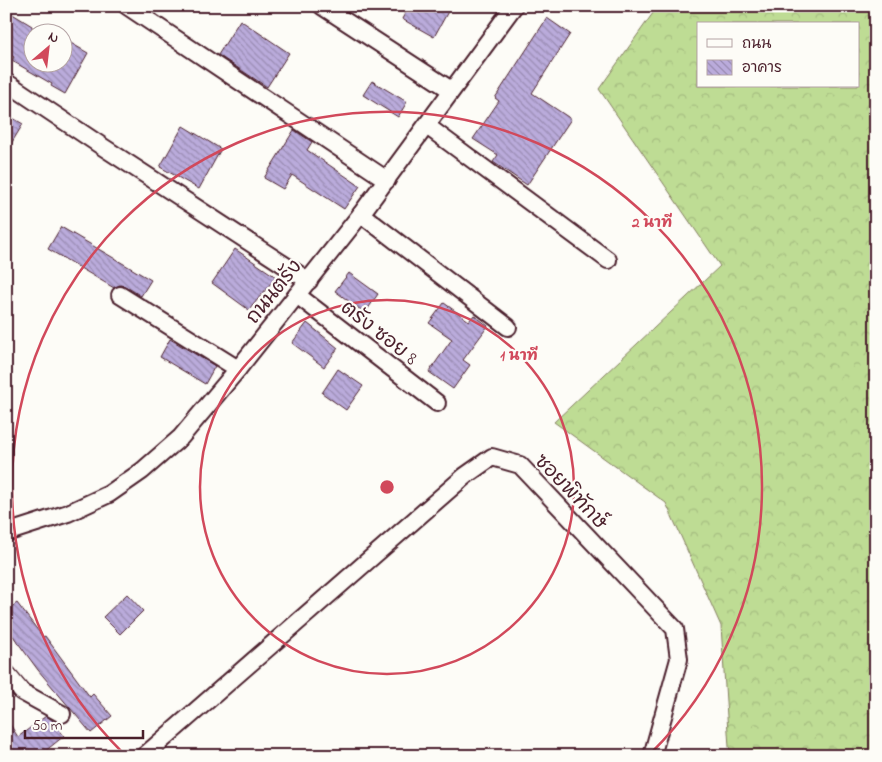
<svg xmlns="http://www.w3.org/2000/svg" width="882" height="762" font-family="'Indie Flower','Playpen Sans Thai',sans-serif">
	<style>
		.forest { fill: url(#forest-crowns); stroke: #847e60; fill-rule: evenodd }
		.building { fill: url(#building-back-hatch); stroke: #4a1f2b }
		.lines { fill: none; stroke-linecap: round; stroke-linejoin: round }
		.minor-casing { stroke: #4a1f2b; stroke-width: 20 }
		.minor { stroke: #fdfcf7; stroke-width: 16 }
		.ring { fill: none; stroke: #d1495b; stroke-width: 2.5 }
		.labels { text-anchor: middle; stroke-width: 4.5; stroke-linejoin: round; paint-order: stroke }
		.street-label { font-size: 20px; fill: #4a1f2b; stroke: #fdfcf7 }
		.centre { fill: #d1495b; stroke: #fdfcf7; stroke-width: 2.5 }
		.ring-label { font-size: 15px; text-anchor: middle; font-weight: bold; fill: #d1495b; stroke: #fdfcf7; stroke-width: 4.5; stroke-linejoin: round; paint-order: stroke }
	</style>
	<defs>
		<pattern id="forest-crowns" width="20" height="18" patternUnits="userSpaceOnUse" patternTransform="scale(1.25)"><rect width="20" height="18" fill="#bedc94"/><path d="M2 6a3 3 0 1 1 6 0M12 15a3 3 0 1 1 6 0" fill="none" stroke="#a5bc80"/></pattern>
		<pattern id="building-back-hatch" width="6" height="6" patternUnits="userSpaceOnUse" patternTransform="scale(1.25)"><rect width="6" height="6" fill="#baabdb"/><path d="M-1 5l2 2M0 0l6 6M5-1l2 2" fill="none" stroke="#998bb2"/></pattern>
	</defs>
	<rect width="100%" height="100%" fill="#fdfcf7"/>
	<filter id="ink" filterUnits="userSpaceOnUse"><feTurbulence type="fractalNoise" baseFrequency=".02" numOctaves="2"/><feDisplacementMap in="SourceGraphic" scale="10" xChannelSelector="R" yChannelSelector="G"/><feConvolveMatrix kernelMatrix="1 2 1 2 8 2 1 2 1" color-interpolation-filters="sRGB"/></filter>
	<g filter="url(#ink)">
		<path class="forest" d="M658 6H876V756H733L729 747 721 626 666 503 554 422 720 266 599 89ZM698 24H858V86H698Z"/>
		<g class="building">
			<polygon points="409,6 451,6 434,37 402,19"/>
			<polygon points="6,10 32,26 32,62 62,62 62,38 88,53 65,94 51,86 52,84 14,62 15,62 12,60 14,57 6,52"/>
			<polygon points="547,18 570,34 532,93 571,119 527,185 493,162 498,155 473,139 499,101 495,98"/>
			<polygon points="240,20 289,53 267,87 218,55"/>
			<polygon points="372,81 407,102 398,117 363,95"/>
			<polygon points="6,114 23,124 6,152"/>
			<polygon points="183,126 221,149 199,189 160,167"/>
			<polygon points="294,130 312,142 307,150 360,186 344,209 292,175 283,189 264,178"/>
			<polygon points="61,227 151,280 141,296 125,286 120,285 114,288 48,249"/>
			<polygon points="235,249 276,277 249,310 212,283"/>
			<polygon points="349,273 378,294 365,313 335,291"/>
			<polygon points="444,303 469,321 474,315 488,326 463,360 470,365 453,389 429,372 452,339 429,323"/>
			<polygon points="307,323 338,348 324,367 292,343"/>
			<polygon points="170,339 215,366 205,384 160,357"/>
			<polygon points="338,369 363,386 346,410 322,393"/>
			<polygon points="127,594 143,611 120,634 103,617"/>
			<polygon points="17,603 43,637 45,636 90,697 93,694 112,716 91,733 38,670 13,636 6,640 6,611"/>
			<polygon points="46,716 52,720 64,736 39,756 6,756 6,718 18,737"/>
		</g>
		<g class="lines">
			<defs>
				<g id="minor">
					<polyline points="127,6 387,180"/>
					<polyline points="322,6 451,90"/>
					<polyline points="6,82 103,147 309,281"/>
					<polyline points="427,126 608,260"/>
					<polyline points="361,214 508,327"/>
					<polyline points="120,295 238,369"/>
					<polyline points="297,295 437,403"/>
					<polyline points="6,533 68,513 109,494 142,471 181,437 238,369 361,214 514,6"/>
					<polyline points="6,673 22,692 62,714"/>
					<polyline points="144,756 465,476 492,457 520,465 675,629 679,659 652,756"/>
				</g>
			</defs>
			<use href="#minor" class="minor-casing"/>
			<use href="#minor" class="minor"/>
		</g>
	</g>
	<g class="ring">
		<circle cx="387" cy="487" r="187"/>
		<path d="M124 754A375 375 0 1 1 650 754"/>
	</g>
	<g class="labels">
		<g class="street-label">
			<text transform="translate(273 291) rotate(-51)" y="7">ถนนตรัง</text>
			<text transform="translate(380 332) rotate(38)" y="7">ตรัง ซอย 8</text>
			<text transform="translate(572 491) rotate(46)" y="7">ซอยพิทักษ์</text>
		</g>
	</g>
	<circle cx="387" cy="487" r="8" class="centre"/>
	<g class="ring-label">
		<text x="652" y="227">2 นาที</text>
		<text x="519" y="360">1 นาที</text>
	</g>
	<rect width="882" height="762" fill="none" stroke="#fdfcf7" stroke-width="25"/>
	<rect x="12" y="12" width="857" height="737" fill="none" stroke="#4a1f2b" stroke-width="2" filter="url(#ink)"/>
	<rect x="697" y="22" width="162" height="65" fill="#fdfcf7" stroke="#b5a4a5"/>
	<rect x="707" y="39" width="25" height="8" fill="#fdfcf7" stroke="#b5a4a5"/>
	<text x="742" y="48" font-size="15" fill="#4a1f2b">ถนน</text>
	<rect x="707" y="60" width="25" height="15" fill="url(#building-back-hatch)" stroke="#b5a4a5"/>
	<text x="742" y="72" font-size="15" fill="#4a1f2b">อาคาร</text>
	<g transform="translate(48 48) rotate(28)"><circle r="24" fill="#fdfcf7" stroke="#b5a4a5"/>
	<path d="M0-4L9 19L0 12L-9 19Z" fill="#d1495b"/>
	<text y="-8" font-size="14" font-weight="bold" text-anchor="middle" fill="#4a1f2b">N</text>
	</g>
	<path d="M25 730v8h118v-8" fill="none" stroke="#4a1f2b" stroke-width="2.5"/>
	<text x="32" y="730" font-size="15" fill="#4a1f2b" stroke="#fdfcf7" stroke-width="4" paint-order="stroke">50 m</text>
</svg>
